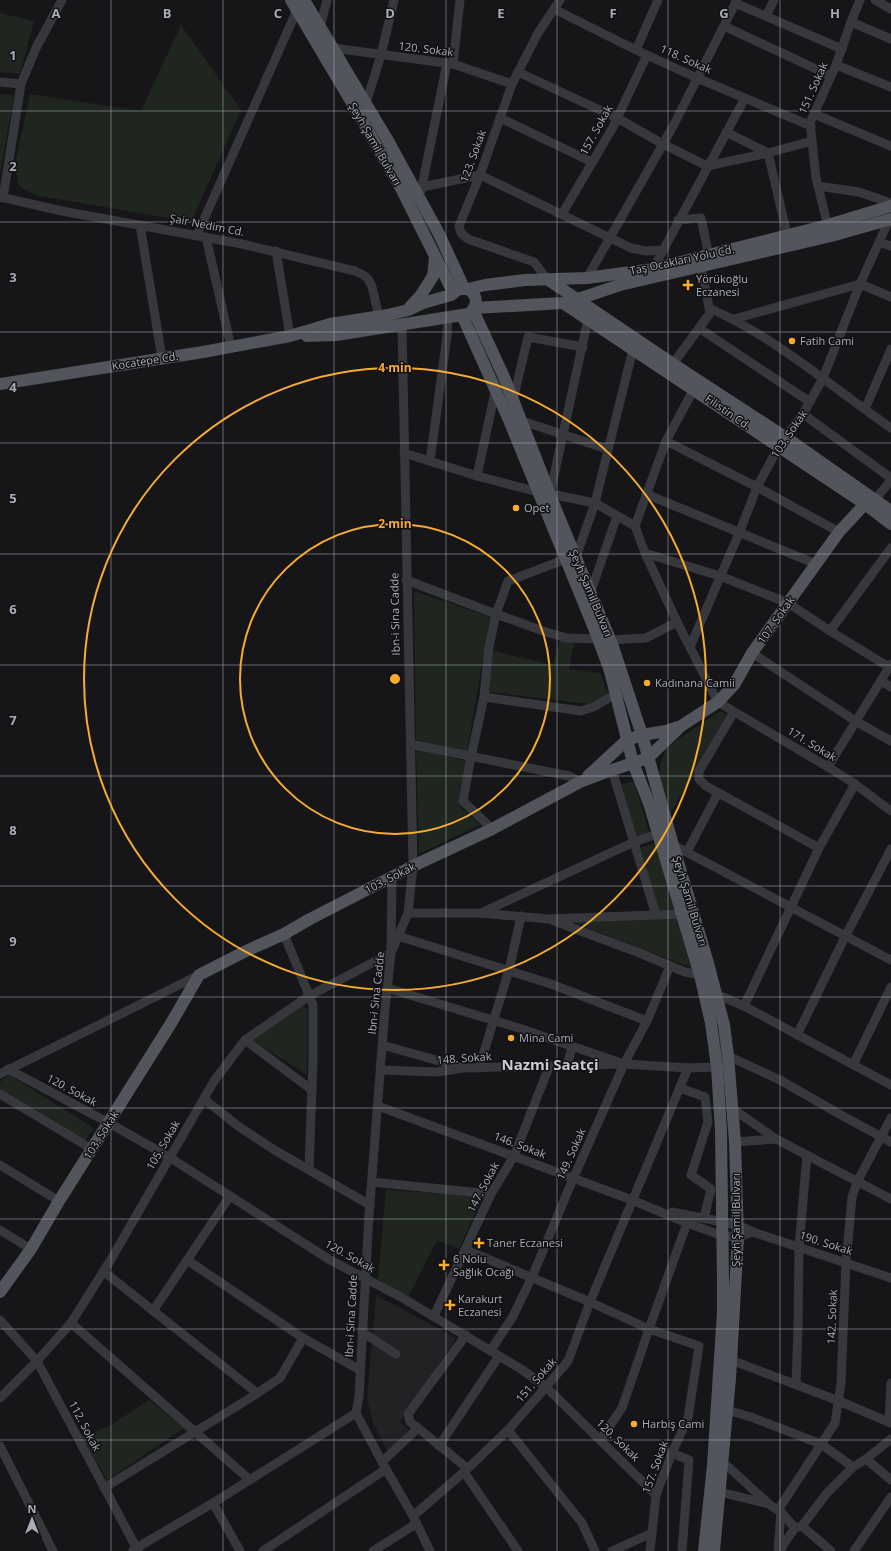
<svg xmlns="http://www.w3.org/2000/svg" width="891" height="1551" font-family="'Open Sans',sans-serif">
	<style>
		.built { fill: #222225 }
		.green { fill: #1e261f }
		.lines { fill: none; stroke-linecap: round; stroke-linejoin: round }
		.minor { stroke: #37383d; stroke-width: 9 }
		.major { stroke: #53555c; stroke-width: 12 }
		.grid { fill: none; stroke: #a8aeb9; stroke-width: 1; stroke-opacity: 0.55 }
		.ring { fill: none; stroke: #f8ac2f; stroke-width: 2 }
		.poi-dot { fill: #f8ac2f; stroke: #111113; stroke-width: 1.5 }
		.labels { text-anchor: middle; stroke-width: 3; stroke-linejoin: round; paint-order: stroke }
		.street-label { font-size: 11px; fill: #a8aeb9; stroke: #111113 }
		.poi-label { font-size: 11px; fill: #a8aeb9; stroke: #111113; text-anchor: start }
		.district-label { font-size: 15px; font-weight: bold; fill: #c9ccd4; stroke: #111113 }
		.grid-label { font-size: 13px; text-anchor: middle; font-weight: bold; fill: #a8aeb9; stroke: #111113; stroke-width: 3; stroke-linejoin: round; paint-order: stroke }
		.centre { fill: #f8ac2f; stroke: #111113; stroke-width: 2 }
		.ring-label { font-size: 12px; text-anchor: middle; font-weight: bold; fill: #f8ac2f; stroke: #111113; stroke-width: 3; stroke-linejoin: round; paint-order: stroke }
	</style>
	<rect width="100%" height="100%" fill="#161618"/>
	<polygon class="built" points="376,1295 456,1338 400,1422 409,1429 388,1452 373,1423 367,1398"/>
	<g class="green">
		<polygon points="0,13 34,21 20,74 0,72"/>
		<polygon points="181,25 241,110 191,222 35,195 19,186 15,164 30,94 141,111"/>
		<polygon points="0,94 14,95 0,175"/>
		<polygon points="414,591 490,617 467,752 416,740"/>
		<polygon points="560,640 574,643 569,669 600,673 608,693 588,704 489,692 493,651 553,665"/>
		<polygon points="720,711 727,715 669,816 659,773 661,761 666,750 676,741"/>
		<polygon points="416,749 466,761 459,796 461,808 480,825 419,854"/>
		<polygon points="634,781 649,832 636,837 620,785"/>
		<polygon points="655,843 674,909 657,911 641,847"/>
		<polygon points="678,918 692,968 573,922"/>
		<polygon points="301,1006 307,1008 307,1075 251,1039"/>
		<polygon points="9,1075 94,1128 84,1142 0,1094 0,1082"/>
		<polygon points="386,1190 478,1196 481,1201 459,1249 437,1240 408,1298 378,1279"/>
		<polygon points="149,1400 184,1428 107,1480 82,1436 110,1426"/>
	</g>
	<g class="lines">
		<g class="minor">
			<polyline points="875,0 891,9"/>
			<polyline points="735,3 842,49"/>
			<polyline points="554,9 636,50 697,78 811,126"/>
			<polyline points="766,16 774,0"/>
			<polyline points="851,22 891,39"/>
			<polyline points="724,26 831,76"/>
			<polyline points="320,27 327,0"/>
			<polyline points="333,48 453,64 512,84"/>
			<polyline points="636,50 658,0"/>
			<polyline points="453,64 460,0"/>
			<polyline points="836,65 891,87"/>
			<polyline points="518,72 617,118 663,144 707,166 768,153 812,141"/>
			<polyline points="0,82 21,84 36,48 62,0"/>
			<polyline points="366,103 381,55 394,0"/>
			<polyline points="814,114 891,146"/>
			<polyline points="500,118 592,162"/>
			<polyline points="726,132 768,153"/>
			<polyline points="768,153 787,234"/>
			<polyline points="818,186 859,192 891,203"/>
			<polyline points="422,187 480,175 631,248 646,251 663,250"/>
			<polyline points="421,191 447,63"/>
			<path d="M0 197 62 211 242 244 355 271C359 273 363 274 366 277 375 284 374 306 380 316"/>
			<polyline points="3,198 21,84"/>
			<polyline points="562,214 613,127 647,55"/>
			<polyline points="678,220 701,218 709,256"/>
			<polyline points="140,225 162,358"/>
			<polyline points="829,231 816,178 810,123 836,65 851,22 860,0"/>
			<polyline points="197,235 297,10"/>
			<polyline points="206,237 231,347"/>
			<polyline points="879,242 891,246"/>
			<polyline points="276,251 290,336"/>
			<polyline points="653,269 745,98"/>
			<polyline points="587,278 671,130 737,0"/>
			<polyline points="547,279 534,262 468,239 461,233 459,226 480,175 512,84 538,33 560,0"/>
			<path d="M709 308C775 337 832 387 891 428"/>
			<polyline points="588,319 550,494 595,503 635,526 645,553 677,622"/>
			<polyline points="734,319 860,284 891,297"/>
			<polyline points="402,325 413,866 408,913 391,953 385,1009 369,1215 359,1397 356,1413 382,1462 413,1516 430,1551"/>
			<polyline points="699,328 810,402"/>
			<polyline points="673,364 710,313 701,266"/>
			<polyline points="513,400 528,337 583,347"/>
			<polyline points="865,409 891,349"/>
			<polyline points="803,414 891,478"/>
			<polyline points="522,421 607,449"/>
			<polyline points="666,441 757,487 839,532"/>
			<polyline points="404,453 477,476 538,492"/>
			<polyline points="430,461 447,336 448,317"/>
			<polyline points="477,476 495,392"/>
			<polyline points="646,494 816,564"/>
			<polyline points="875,500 891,480"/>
			<polyline points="635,526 666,441 694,389"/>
			<polyline points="645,553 720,576 788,603 830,631 889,667"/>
			<polyline points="576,557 595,503 633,349"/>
			<polyline points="406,580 496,614 546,632 567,638 598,639"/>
			<polyline points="591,591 617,516"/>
			<polyline points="830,631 891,548"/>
			<polyline points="610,640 646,638 677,622 718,702 828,767 855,784 891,811"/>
			<polyline points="690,647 740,531 757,487 778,448 803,414 823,378 860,284 889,220"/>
			<polyline points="752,653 857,722 891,741"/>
			<polyline points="881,681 891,687"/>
			<polyline points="484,697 581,711 593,707 616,694"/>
			<polyline points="734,712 699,771 699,779 706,786 819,848"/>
			<polyline points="410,744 569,776 580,782"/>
			<polyline points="828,767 891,664"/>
			<polyline points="612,770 656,915"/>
			<polyline points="492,829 463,801 471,757 484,697 489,647 496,614 508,581 566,559"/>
			<polyline points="673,845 891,960"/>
			<polyline points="687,852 718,793"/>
			<polyline points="408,913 480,913 549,919 681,914"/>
			<polyline points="481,913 634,842 657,834"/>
			<polyline points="554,921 637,952 685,972 700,975"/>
			<polyline points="284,934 313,1005 313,1060 309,1169"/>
			<polyline points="398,936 551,984 647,1021"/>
			<polyline points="391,949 392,877"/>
			<polyline points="387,988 522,1029 618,1062"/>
			<polyline points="716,994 744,1006 891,1085"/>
			<polyline points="744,1006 819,848 855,784"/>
			<polyline points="797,1035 845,937 891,849"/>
			<polyline points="245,1040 312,1090"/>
			<polyline points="382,1045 461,1067"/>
			<polyline points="728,1056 780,1080 841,1115 891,1142"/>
			<polyline points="853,1065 891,987"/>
			<polyline points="567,1066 572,1047"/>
			<polyline points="479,1068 509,970 521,916"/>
			<polyline points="8,1069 109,1123 169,1157 330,1260 401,1297 521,1369 546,1387 656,1495"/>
			<polyline points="381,1070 437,1072 464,1068 624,1064 688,1068 717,1067"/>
			<polyline points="0,1074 199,975"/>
			<polyline points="680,1088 705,1097 708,1122 691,1175 711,1189 704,1218"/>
			<polyline points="0,1094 92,1149"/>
			<polyline points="204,1099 238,1126 276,1151 370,1205"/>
			<polyline points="378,1106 632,1200 687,1223 723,1236 738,1237 753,1232"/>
			<polyline points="733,1109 776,1139 891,1199"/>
			<polyline points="735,1142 776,1139"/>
			<polyline points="0,1165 59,1201"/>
			<polyline points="372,1182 491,1194"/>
			<polyline points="672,1212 738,1225 753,1232 891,1278"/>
			<polyline points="0,1230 31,1249"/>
			<polyline points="466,1250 590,1302 649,1329 699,1346 688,1418 672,1453 656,1495 650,1551"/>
			<polyline points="187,1260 303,1338 360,1370"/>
			<polyline points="103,1271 257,1393"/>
			<polyline points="153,1311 230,1196"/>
			<polyline points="434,1316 491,1194 514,1156 549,1067"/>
			<polyline points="0,1320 37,1361 138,1551"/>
			<polyline points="71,1323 250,1480"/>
			<polyline points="362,1332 396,1354"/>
			<polyline points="491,1350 512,1318 532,1277 573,1179 624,1064 647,1021 670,966"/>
			<polyline points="731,1360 839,1401 891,1423"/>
			<polyline points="796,1385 798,1327 799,1247 807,1155"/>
			<polyline points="0,1398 37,1361 71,1323 110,1261 214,1081 245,1040 309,996 391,953"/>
			<polyline points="727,1410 751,1417 821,1444 853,1467"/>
			<polyline points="889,1422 891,1383"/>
			<polyline points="418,1428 467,1468"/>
			<polyline points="508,1430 582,1523 595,1551"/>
			<polyline points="600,1440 622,1408 649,1329 687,1223"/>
			<polyline points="0,1446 53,1551"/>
			<polyline points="439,1446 499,1356"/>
			<polyline points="672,1453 689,1460 682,1551"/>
			<polyline points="866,1459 891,1480"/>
			<polyline points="382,1462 418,1428 410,1422 408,1414 466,1335"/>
			<polyline points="723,1462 770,1505 781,1512 795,1528"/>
			<polyline points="464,1472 518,1551"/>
			<polyline points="104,1488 250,1398 280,1378 303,1338"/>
			<polyline points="720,1492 769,1504"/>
			<polyline points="213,1503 240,1551"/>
			<polyline points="778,1510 835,1423 841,1383 846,1263 852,1197 858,1180 891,1118"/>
			<polyline points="413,1516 464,1472 508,1430 546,1387 568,1361 590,1302 688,1068"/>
			<polyline points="802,1526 831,1551"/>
			<polyline points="133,1550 213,1503 356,1413"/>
			<polyline points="263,1551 386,1469"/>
			<polyline points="373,1551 416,1524"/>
			<polyline points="612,1551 652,1533"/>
			<polyline points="778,1551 781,1512"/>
			<polyline points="780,1551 785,1542 795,1528 802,1526 827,1493 853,1467 866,1459 891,1439"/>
			<polyline points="854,1551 891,1497"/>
		</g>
		<g class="major">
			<polyline points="291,0 352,103 402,190 453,292"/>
			<polyline points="304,0 387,139 439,234 464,288"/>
			<polyline points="547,279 673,364 785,437 891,511"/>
			<polyline points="563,303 865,504 891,524"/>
			<polyline points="410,307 421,295 433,276 435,258"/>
			<polyline points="475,308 563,303 578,299 620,285 831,236 891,219"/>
			<polyline points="473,310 504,377 556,510 612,644 642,735 673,845 708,963 724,1025 728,1056 735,1142 738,1237 730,1379 714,1551"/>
			<polyline points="462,315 509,420 596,633 610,671 633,763 649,803 700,975 711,1023 717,1067 721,1131 723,1282 723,1312 713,1465 704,1551"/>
			<path d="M307 336 336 335 468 314C479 307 478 295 468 289"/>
			<polyline points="0,384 203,352 290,336 330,324 388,315 408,310 423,303 451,295 459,289 468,289 485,285 525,280 587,278 653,269 828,225 891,206"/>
			<polyline points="588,776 627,740 642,735 666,731 678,727"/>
			<polyline points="0,1292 31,1249 59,1201 170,1025 199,975 246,951 284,934 310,919 413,866 492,829 580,782 612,770 648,758 681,726 718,702 734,685 752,653 839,532 865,504 875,500"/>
		</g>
	</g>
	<path class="grid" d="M111 0V1551M223 0V1551M334 0V1551M446 0V1551M557 0V1551M668 0V1551M780 0V1551M0 111H891M0 222H891M0 332H891M0 443H891M0 554H891M0 665H891M0 776H891M0 886H891M0 997H891M0 1108H891M0 1219H891M0 1329H891M0 1440H891"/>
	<g class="ring">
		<circle cx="395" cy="679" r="155"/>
		<circle cx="395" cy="679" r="311"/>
	</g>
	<g class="poi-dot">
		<path d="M686 279h4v4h4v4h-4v4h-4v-4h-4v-4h4z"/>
		<circle cx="792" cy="341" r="4"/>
		<circle cx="516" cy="508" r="4"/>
		<circle cx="647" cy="683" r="4"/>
		<circle cx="511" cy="1038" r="4"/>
		<path d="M477 1237h4v4h4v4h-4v4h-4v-4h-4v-4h4z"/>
		<path d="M442 1259h4v4h4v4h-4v4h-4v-4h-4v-4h4z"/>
		<path d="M448 1299h4v4h4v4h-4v4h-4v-4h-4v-4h4z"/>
		<circle cx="634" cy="1424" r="4"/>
	</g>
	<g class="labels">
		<g class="street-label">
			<text transform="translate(426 49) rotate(7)" y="4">120. Sokak</text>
			<text transform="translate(686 59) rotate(24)" y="4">118. Sokak</text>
			<text transform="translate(813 88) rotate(-66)" y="4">151. Sokak</text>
			<text transform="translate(596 130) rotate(-61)" y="4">157. Sokak</text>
			<text transform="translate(375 144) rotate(60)" y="4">Şeyh Şamil Bulvarı</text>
			<text transform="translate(473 156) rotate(-70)" y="4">123. Sokak</text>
			<text transform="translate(207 225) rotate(11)" y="4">Şair Nedim Cd.</text>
			<text transform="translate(682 260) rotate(-12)" y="4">Taş Ocakları Yolu Cd.</text>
			<text transform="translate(145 361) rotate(-9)" y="4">Kocatepe Cd.</text>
			<text transform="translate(728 412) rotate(35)" y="4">Filistin Cd.</text>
			<text transform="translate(789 434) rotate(-56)" y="4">103. Sokak</text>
			<text transform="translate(591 593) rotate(67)" y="4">Şeyh Şamil Bulvarı</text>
			<text transform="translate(395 614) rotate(-91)" y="4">Ibn-i Sina Cadde</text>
			<text transform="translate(776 620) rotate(-55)" y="4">107. Sokak</text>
			<text transform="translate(812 744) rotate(31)" y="4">171. Sokak</text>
			<text transform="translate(390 878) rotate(-27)" y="4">103. Sokak</text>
			<text transform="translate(690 901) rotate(73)" y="4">Şeyh Şamil Bulvarı</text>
			<text transform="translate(376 993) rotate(-84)" y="4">Ibn-i Sina Cadde</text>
			<text transform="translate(464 1058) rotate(-4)" y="4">148. Sokak</text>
			<text transform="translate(72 1090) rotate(28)" y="4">120. Sokak</text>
			<text transform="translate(101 1135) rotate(-58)" y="4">103. Sokak</text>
			<text transform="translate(163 1145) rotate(-60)" y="4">105. Sokak</text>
			<text transform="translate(520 1145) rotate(21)" y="4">146. Sokak</text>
			<text transform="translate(571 1154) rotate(-66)" y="4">149. Sokak</text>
			<text transform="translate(483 1187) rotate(-62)" y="4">147. Sokak</text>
			<text transform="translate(736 1220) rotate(-90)" y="4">Şeyh Şamil Bulvarı</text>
			<text transform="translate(826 1243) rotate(18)" y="4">190. Sokak</text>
			<text transform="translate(350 1256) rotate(29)" y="4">120. Sokak</text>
			<text transform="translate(351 1316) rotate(-87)" y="4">Ibn-i Sina Cadde</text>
			<text transform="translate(832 1317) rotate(-88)" y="4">142. Sokak</text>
			<text transform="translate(536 1380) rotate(-49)" y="4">151. Sokak</text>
			<text transform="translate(85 1426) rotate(62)" y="4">112. Sokak</text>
			<text transform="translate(618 1440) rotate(44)" y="4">120. Sokak</text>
			<text transform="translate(655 1467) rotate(-70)" y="4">157. Sokak</text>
		</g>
		<g class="poi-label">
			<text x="696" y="283">Yörükoğlu<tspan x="696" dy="13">Eczanesi</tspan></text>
			<text x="800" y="345">Fatih Cami</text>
			<text x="524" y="512">Opet</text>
			<text x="655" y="687">Kadınana Camii</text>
			<text x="519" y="1042">Mina Cami</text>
			<text x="487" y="1247">Taner Eczanesi</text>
			<text x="453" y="1263">6 Nolu<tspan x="453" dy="13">Sağlık Ocağı</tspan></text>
			<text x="458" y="1303">Karakurt<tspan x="458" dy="13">Eczanesi</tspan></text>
			<text x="642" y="1428">Harbiş Cami</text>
		</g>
		<g class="district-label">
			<text x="550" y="1070">Nazmi Saatçi</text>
		</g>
	</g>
	<g class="grid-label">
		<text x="56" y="18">A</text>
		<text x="167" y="18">B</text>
		<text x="278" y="18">C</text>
		<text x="390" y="18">D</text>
		<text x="501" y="18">E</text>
		<text x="613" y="18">F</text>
		<text x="724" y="18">G</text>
		<text x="835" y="18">H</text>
		<text x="13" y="60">1</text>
		<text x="13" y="171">2</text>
		<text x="13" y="282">3</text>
		<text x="13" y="392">4</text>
		<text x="13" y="503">5</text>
		<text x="13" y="614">6</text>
		<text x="13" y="725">7</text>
		<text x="13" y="835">8</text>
		<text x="13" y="946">9</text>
	</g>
	<circle cx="395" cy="679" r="6" class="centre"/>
	<g class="ring-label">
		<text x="395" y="372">4 min</text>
		<text x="395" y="528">2 min</text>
	</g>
	<g transform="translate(32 1519)" stroke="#111113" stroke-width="3" paint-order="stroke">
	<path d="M0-3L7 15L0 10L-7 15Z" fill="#a8aeb9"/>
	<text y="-6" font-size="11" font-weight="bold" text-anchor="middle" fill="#a8aeb9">N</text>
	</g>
</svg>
